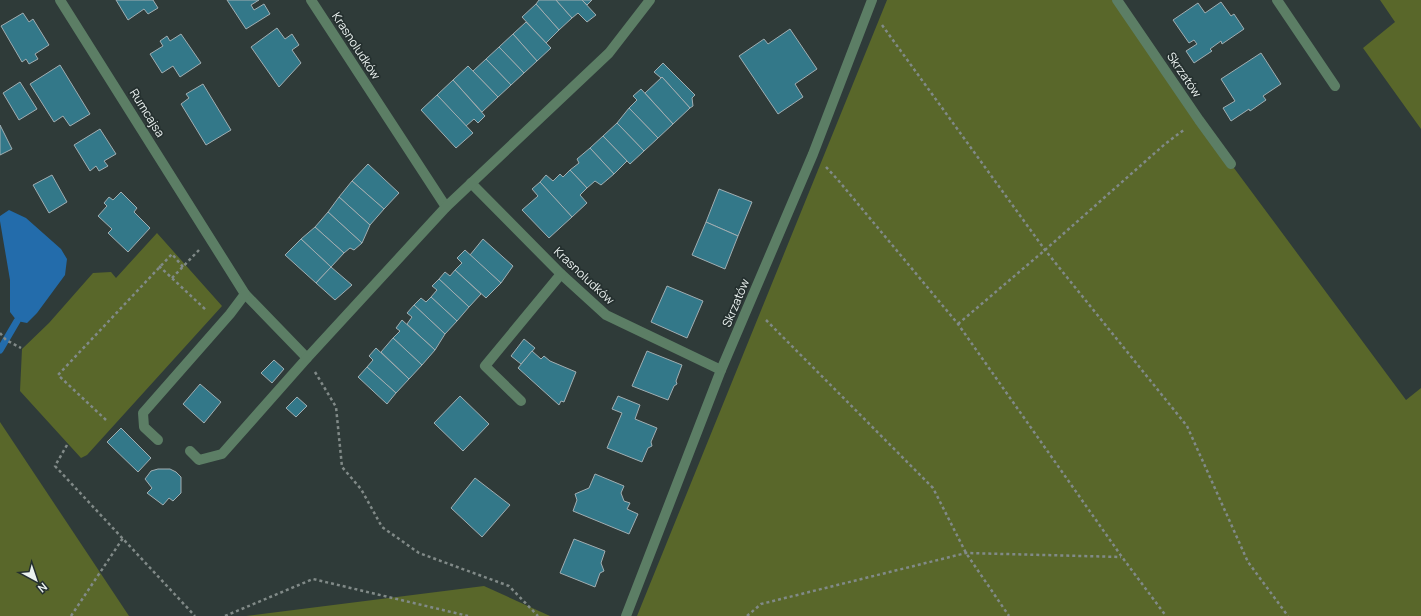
<svg xmlns="http://www.w3.org/2000/svg" width="1421" height="616" font-family="Manrope,sans-serif">
	<style>
		.green { fill: #59672a }
		.water { fill: #236cab }
		.lines { fill: none; stroke-linecap: round; stroke-linejoin: round }
		.stream { stroke: #236cab; stroke-width: 7 }
		.building { fill: #337889; stroke: #a1aeb2 }
		.path { stroke: #818a88; stroke-width: 2.5; stroke-dasharray: 3 3; stroke-linecap: butt }
		.minor { stroke: #5c7e65; stroke-width: 10 }
		.labels { text-anchor: middle; stroke-width: 3.5; stroke-linejoin: round; paint-order: stroke }
		.street-label { font-size: 12px; fill: #ebf2f0; stroke: #25302f }
	</style>
	<rect width="100%" height="100%" fill="#2f3b39"/>
	<g class="green">
		<polygon points="887,0 1112,0 1231,164 1406,400 1421,388 1421,616 637,616"/>
		<polygon points="1380,0 1421,0 1421,129 1363,48 1395,22"/>
		<polygon points="157,233 222,306 87,455 81,458 20,391 22,349 49,323 93,273 111,272 116,278"/>
		<polygon points="0,422 129,616 0,616"/>
		<polygon points="484,586 550,616 246,616"/>
	</g>
	<polygon class="water" points="9,210 26,218 61,249 67,259 65,275 37,313 27,323 17,321 10,312 10,280 0,221 0,216"/>
	<g class="lines">
		<polyline class="stream" points="0,350 17,321"/>
	</g>
	<g class="building">
		<polygon points="116,0 153,0 158,8 148,14 144,9 128,20"/>
		<polygon points="227,0 259,0 251,5 254,10 264,4 270,14 246,29"/>
		<polygon points="539,0 556,0 572,18 559,30 536,4"/>
		<polygon points="556,0 582,0 596,15 587,22 578,13 572,18"/>
		<polygon points="582,0 592,0 587,5"/>
		<polygon points="1221,2 1231,16 1234,14 1244,29 1222,44 1221,41 1210,49 1212,51 1194,63 1186,51 1197,44 1194,40 1189,43 1173,20 1198,3 1205,13"/>
		<polygon points="536,4 559,30 546,43 522,17"/>
		<polygon points="23,13 29,22 33,19 49,45 35,54 38,59 29,64 26,59 22,62 1,26"/>
		<polygon points="526,22 551,48 537,61 513,34"/>
		<polygon points="277,28 285,39 292,34 299,45 292,50 301,63 279,87 251,47"/>
		<polygon points="790,29 817,69 795,84 803,97 778,114 739,56 764,39 768,44"/>
		<polygon points="181,34 201,63 180,77 173,66 162,73 150,54 163,46 160,41 167,36 170,41"/>
		<polygon points="513,34 537,61 524,73 499,47"/>
		<polygon points="499,47 524,73 511,85 486,59"/>
		<polygon points="1261,53 1281,84 1263,96 1266,100 1250,111 1249,109 1231,121 1223,108 1235,101 1221,79"/>
		<polygon points="486,59 511,85 498,97 473,71"/>
		<polygon points="663,63 695,95 692,98 693,106 690,108 662,77 661,78 654,72"/>
		<polygon points="60,65 90,114 70,126 63,116 54,122 30,84"/>
		<polygon points="468,66 498,97 482,112 453,80"/>
		<polygon points="662,77 690,108 673,124 645,93"/>
		<polygon points="453,80 485,116 478,123 474,119 466,126 437,95"/>
		<polygon points="20,82 37,109 19,120 3,93"/>
		<polygon points="203,84 231,130 206,145 181,104 189,98 186,94"/>
		<polygon points="641,89 673,124 658,138 629,108 637,100 633,96"/>
		<polygon points="437,95 473,133 456,148 421,110"/>
		<polygon points="629,108 658,138 644,151 617,123"/>
		<polygon points="617,123 644,151 630,164 603,136"/>
		<polygon points="0,125 12,149 0,155"/>
		<polygon points="100,129 116,154 104,161 108,166 99,171 96,166 90,171 74,145"/>
		<polygon points="603,136 627,161 614,174 590,148"/>
		<polygon points="590,148 614,174 601,185 595,181 587,188 570,170 579,163 577,159"/>
		<polygon points="368,164 399,193 384,209 352,181"/>
		<polygon points="570,170 587,188 580,195 587,203 572,217 540,182 546,175 553,181 560,174 563,177"/>
		<polygon points="52,175 67,202 49,213 33,185"/>
		<polygon points="352,181 384,209 370,225 339,197"/>
		<polygon points="540,182 572,217 549,238 522,210 538,196 532,189"/>
		<polygon points="719,189 752,202 738,236 706,222"/>
		<polygon points="121,192 137,208 134,212 150,228 128,252 108,233 112,229 98,216 107,206 104,203 109,197 113,200"/>
		<polygon points="339,197 370,225 362,243 328,212"/>
		<polygon points="328,212 362,243 354,250 350,248 344,253 315,227"/>
		<polygon points="706,222 738,236 725,269 692,255"/>
		<polygon points="315,227 344,253 331,267 301,239"/>
		<polygon points="301,239 331,267 316,283 285,255"/>
		<polygon points="483,239 513,266 501,283 470,255"/>
		<polygon points="465,250 501,283 486,298 455,270 462,263 457,258"/>
		<polygon points="331,267 352,285 335,300 316,283"/>
		<polygon points="455,270 481,294 469,307 439,279 445,272 450,276"/>
		<polygon points="439,279 469,307 457,321 431,297 437,290 432,286"/>
		<polygon points="667,286 703,301 687,338 651,322"/>
		<polygon points="431,297 457,321 445,334 414,305 421,298 426,302"/>
		<polygon points="414,305 445,334 435,350 407,324 412,317 407,313"/>
		<polygon points="402,320 435,350 422,365 393,338 400,331 396,328"/>
		<polygon points="393,338 422,365 409,379 381,352"/>
		<polygon points="524,339 535,348 521,364 511,356"/>
		<polygon points="376,348 409,379 396,393 367,367 373,360 369,356"/>
		<polygon points="532,351 541,359 544,356 550,361 576,372 564,402 561,401 559,405 518,368"/>
		<polygon points="647,351 682,365 676,381 677,384 674,386 668,400 632,386"/>
		<polygon points="274,360 284,369 272,383 261,373"/>
		<polygon points="367,367 396,393 387,404 358,377"/>
		<polygon points="200,384 221,402 204,423 183,404"/>
		<polygon points="460,396 489,424 463,451 434,423"/>
		<polygon points="618,396 640,405 635,419 657,428 651,442 652,446 648,448 642,462 607,448 622,413 612,409"/>
		<polygon points="297,397 307,406 296,417 286,408"/>
		<polygon points="121,428 151,458 138,472 107,442"/>
		<polygon points="158,469 170,469 176,472 181,477 181,493 173,501 169,498 163,505 147,493 152,488 145,479 151,471"/>
		<polygon points="595,474 624,486 621,493 624,501 630,503 627,509 638,514 629,534 573,511 577,500 575,494 589,488"/>
		<polygon points="475,478 510,505 482,537 451,508"/>
		<polygon points="574,539 605,551 601,563 604,571 600,573 595,587 560,573"/>
	</g>
	<g class="lines">
		<g class="path">
			<polyline points="882,25 1045,250 1187,426 1248,562 1288,616"/>
			<polyline points="826,167 838,180 958,324 1122,557 1166,616"/>
			<polyline points="159,266 206,310"/>
			<polyline points="172,278 199,250"/>
			<polyline points="766,320 933,488 966,553 1009,616"/>
			<polyline points="958,324 1045,250 1165,144 1185,129"/>
			<polyline points="0,333 6,340 21,348"/>
			<polyline points="315,372 336,407 342,467 361,489 382,527 419,553 509,586 538,616"/>
			<polyline points="106,420 58,375 172,254 183,267"/>
			<polyline points="67,445 55,466 195,616"/>
			<polyline points="71,616 123,538"/>
			<polyline points="225,616 313,579 468,616"/>
			<polyline points="747,616 761,604 966,553 1121,557"/>
		</g>
		<g class="minor">
			<polyline points="60,0 245,294 307,358"/>
			<polyline points="311,0 446,207"/>
			<polyline points="1117,0 1199,120 1231,164"/>
			<polyline points="1277,0 1335,86"/>
			<polyline points="471,183 561,274 606,315 721,370"/>
			<polyline points="521,401 485,366 561,274"/>
			<polyline points="158,440 144,427 143,413 230,314 245,294"/>
			<polyline points="190,451 199,460 222,454 307,358 446,207 609,53 650,0"/>
			<polyline points="626,616 721,370 813,154 872,0"/>
		</g>
	</g>
	<g class="labels">
		<g class="street-label">
			<text transform="translate(356 46) rotate(57)" y="4">Krasnoludków</text>
			<text transform="translate(1184 75) rotate(56)" y="4">Skrzatów</text>
			<text transform="translate(147 113) rotate(58)" y="4">Rumcajsa</text>
			<text transform="translate(584 276) rotate(43)" y="4">Krasnoludków</text>
			<text transform="translate(736 303) rotate(-67)" y="4">Skrzatów</text>
		</g>
	</g>
	<g transform="translate(36 580) rotate(140)" stroke="#25302f" stroke-width="3" paint-order="stroke">
	<path d="M0-3L7 15L0 10L-7 15Z" fill="#ebf2f0"/>
	<text y="-6" font-size="11" font-weight="bold" text-anchor="middle" fill="#ebf2f0">N</text>
	</g>
</svg>
